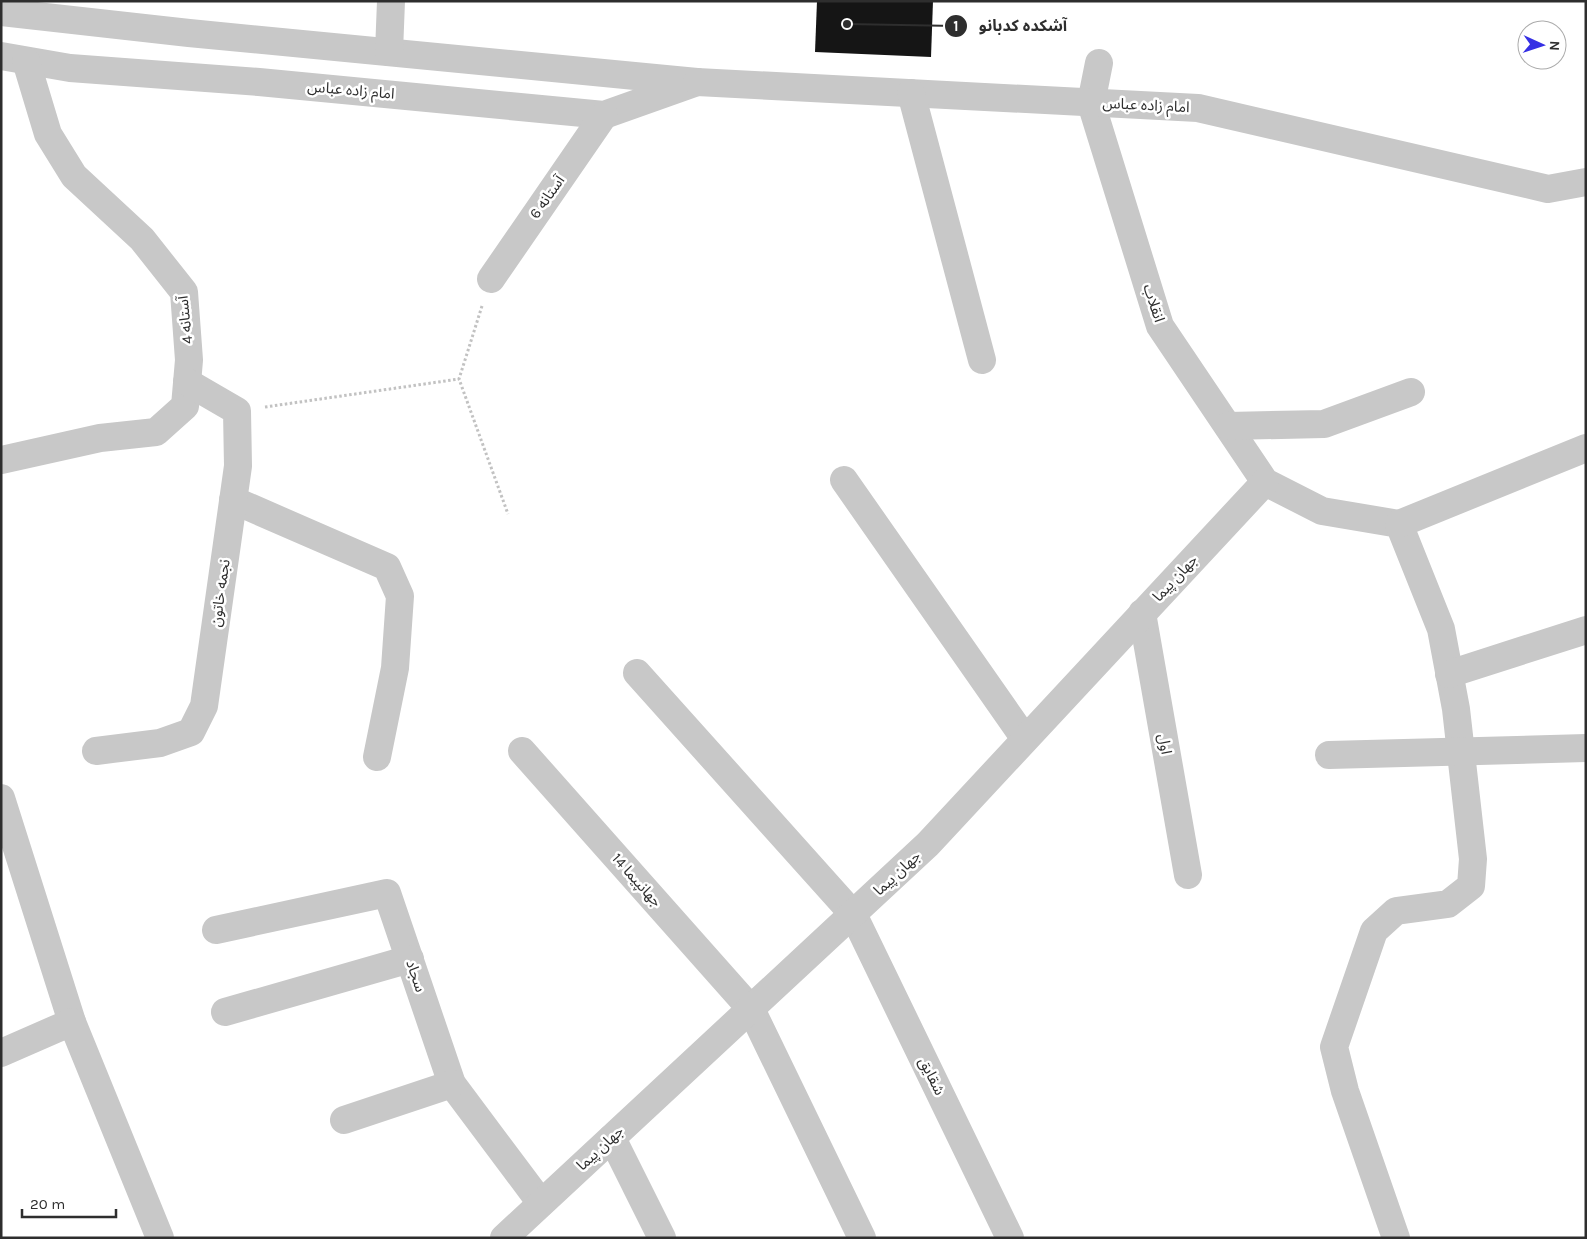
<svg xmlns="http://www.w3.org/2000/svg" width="1587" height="1239" font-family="Karla,'Noto Sans Arabic',sans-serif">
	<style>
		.building { fill: #151515 }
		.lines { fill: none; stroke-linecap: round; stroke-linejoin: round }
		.path { stroke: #c2c2c2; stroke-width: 3; stroke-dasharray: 2.5 2.5; stroke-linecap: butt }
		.minor { stroke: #c8c8c8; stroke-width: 28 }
		.labels { text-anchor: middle; stroke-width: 5; stroke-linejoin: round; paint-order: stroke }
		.street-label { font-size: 15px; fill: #2e2e2e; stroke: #fff }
		.leader { fill: none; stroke: #2e2e2e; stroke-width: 2 }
		.callout-dot { fill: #2e2e2e; stroke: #fff; stroke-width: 2 }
		.mark-label { font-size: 15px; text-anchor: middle; font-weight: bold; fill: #fff }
		.callout-label { font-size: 16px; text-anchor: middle; font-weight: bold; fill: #2e2e2e; stroke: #fff; stroke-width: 5; stroke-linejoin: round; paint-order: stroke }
	</style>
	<rect width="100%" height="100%" fill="#fff"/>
	<polygon class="building" points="817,1 933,1 931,57 815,52"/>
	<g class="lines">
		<g class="path">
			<polyline points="482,306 459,379 508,514"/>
			<polyline points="265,407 459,379"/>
		</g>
		<g class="minor">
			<polyline points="1,12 189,33 697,82 604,115 259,82 70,68 1,56"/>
			<polyline points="389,52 391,1"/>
			<polyline points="1099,63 1091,103 1160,326 1265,482 1322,511 1399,524 1441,629 1456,709 1473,859 1471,886 1448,904 1396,911 1374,931 1334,1047 1345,1091 1396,1238"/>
			<polyline points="697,82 1198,108 1548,189 1586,182"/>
			<polyline points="911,93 982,360"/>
			<polyline points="491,279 604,115"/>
			<polyline points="1228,426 1324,424 1411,392"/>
			<polyline points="1,460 100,438 156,432 185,406 189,360 184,292 142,239 74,176 48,134 26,61"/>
			<polyline points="844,480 1025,739"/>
			<polyline points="233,500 387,567 400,596 395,668 377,757"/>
			<polyline points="1399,524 1586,448"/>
			<polyline points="1142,613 1188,875"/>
			<polyline points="637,673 853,914 1010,1238"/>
			<polyline points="1449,674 1586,630"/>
			<polyline points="96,751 160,743 191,732 204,706 238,466 237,411 187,382"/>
			<polyline points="522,751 751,1009 862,1238"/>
			<polyline points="1329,755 1586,748"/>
			<polyline points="1,798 72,1022"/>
			<polyline points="216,930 387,893 452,1084 541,1203"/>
			<polyline points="225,1012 410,959"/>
			<polyline points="1,1053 72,1022 160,1238"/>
			<polyline points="344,1120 452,1084"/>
			<polyline points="612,1138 662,1238"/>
			<polyline points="504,1238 928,844 1265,482"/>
		</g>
	</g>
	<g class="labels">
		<g class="street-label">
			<text transform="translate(351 90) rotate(5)" y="5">امام زاده عباس</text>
			<text transform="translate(1146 105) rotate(3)" y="5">امام زاده عباس</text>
			<text transform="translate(547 197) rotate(-55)" y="5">آستانه 6</text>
			<text transform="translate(1154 303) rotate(72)" y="5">انقلاب</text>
			<text transform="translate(185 320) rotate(-96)" y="5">آستانه 4</text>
			<text transform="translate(1175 578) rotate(-47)" y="5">جهان پیما</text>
			<text transform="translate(220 593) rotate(-82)" y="5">نجمه خاتون</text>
			<text transform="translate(1165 744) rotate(80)" y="5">اول</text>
			<text transform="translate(897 873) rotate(-43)" y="5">جهان پیما</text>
			<text transform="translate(637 880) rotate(48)" y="5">جهانپیما 14</text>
			<text transform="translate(416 976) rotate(71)" y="5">سجاد</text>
			<text transform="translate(932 1076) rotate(64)" y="5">شقایق</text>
			<text transform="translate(600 1148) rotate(-43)" y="5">جهان پیما</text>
		</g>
	</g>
	<path class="leader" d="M847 24L956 26"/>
	<g class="callout-dot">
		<circle cx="847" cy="24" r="5"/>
		<circle cx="956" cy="26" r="12"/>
	</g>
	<g class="mark-label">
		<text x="956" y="31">1</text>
	</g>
	<g class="callout-label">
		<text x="1023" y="31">آشکده کدبانو</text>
	</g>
	<rect width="1587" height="1239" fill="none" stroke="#2e2e2e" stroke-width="5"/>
	<g transform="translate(1542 45) rotate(93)"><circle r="24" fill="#ffffff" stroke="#ababab"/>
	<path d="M0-4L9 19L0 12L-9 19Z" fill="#3630e4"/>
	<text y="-8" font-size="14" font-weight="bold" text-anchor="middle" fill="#2e2e2e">N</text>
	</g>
	<path d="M22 1209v8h94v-8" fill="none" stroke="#2e2e2e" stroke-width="2.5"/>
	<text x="30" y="1209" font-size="15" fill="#2e2e2e" stroke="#ffffff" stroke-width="4" paint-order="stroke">20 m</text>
</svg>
